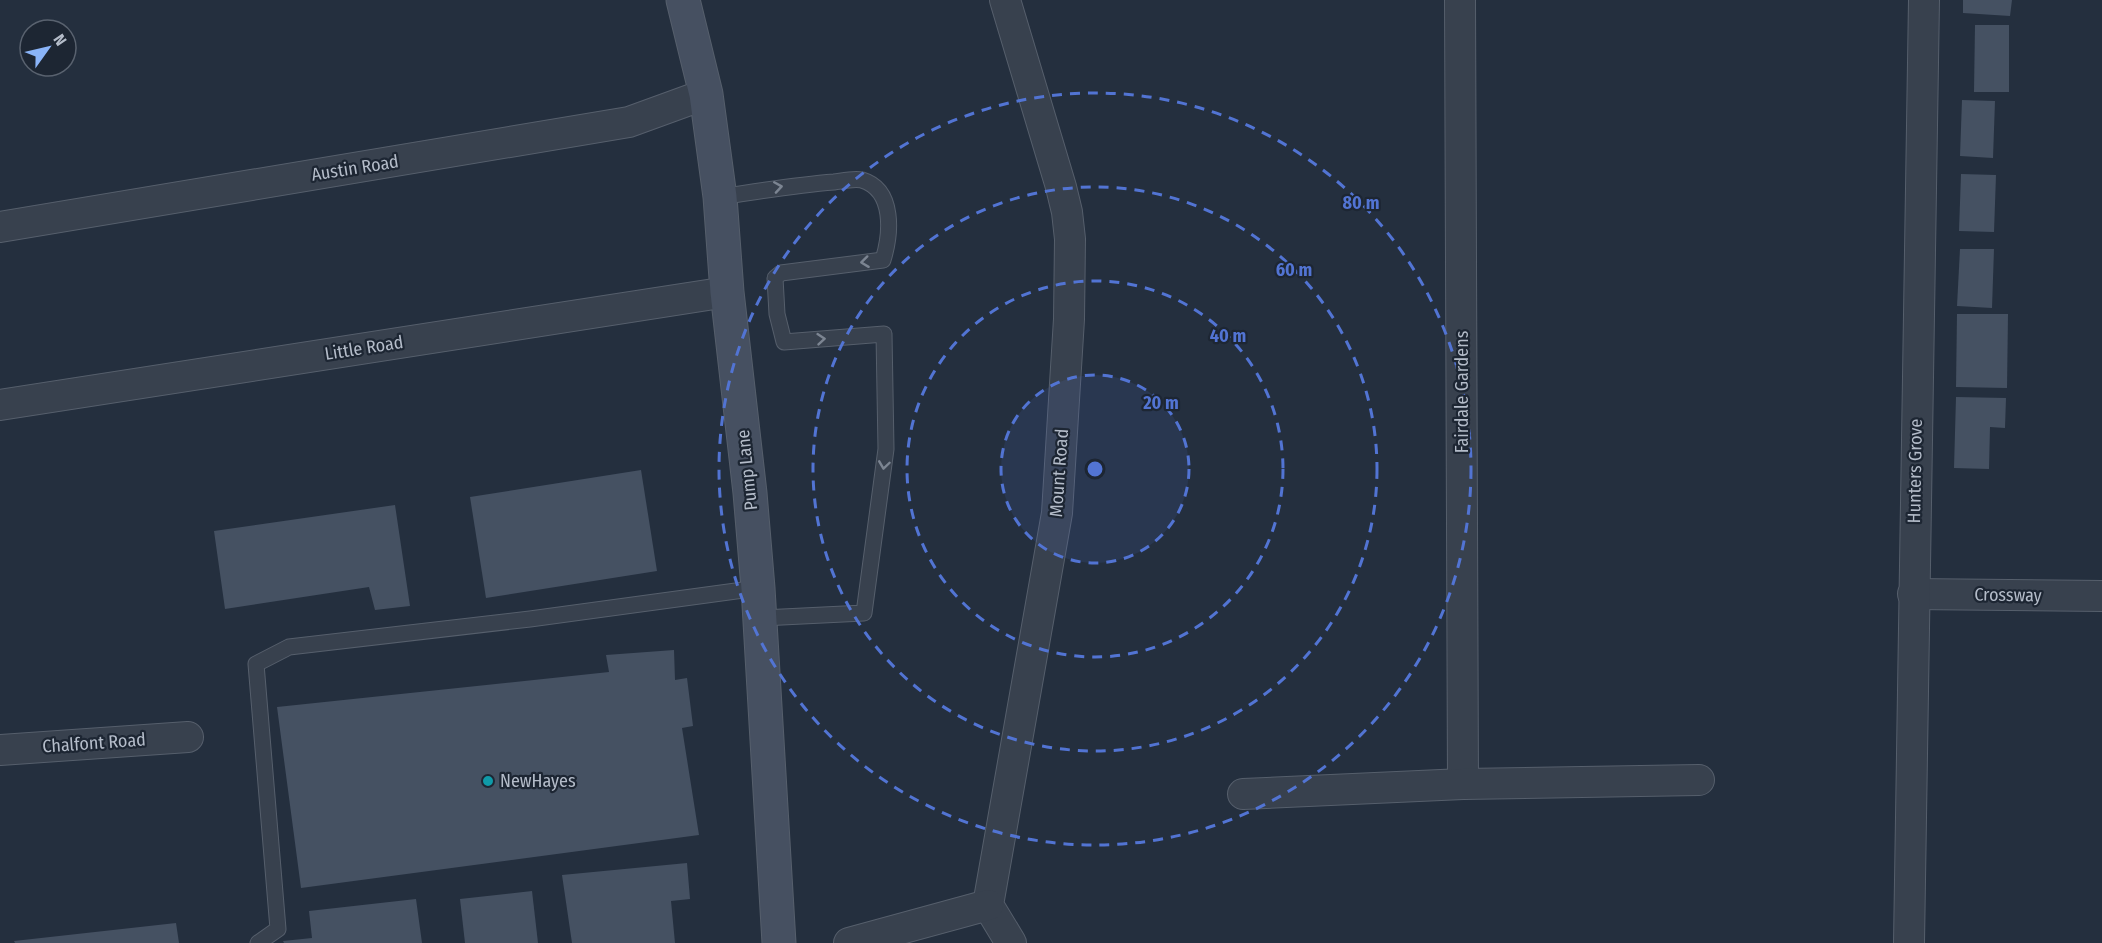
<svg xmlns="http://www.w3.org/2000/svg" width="2102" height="943" font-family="'Fira Sans Condensed',sans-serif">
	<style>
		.building { fill: #455162 }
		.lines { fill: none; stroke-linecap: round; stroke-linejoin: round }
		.lane-casing { stroke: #565f6c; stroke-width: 17 }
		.street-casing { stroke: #565f6c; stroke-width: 32 }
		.secondary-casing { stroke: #565f6c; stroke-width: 35 }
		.lane { stroke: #38414e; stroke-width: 15 }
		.street { stroke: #38414e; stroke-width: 30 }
		.secondary { stroke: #465061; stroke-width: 33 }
		.oneway { stroke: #7c8592 }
		.ring { fill: none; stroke: #5274d3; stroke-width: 3; stroke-dasharray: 10 8 }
		.culture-dot { fill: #0f9aa8; stroke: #1d2633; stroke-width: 2 }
		.labels { text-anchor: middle; stroke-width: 4.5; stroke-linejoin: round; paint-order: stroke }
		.street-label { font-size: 18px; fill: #b4bcc9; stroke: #1d2633 }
		.poi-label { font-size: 18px; fill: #b4bcc9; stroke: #1d2633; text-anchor: start }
		.centre { fill: #5274d3; stroke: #1d2633; stroke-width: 3 }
		.ring-label { font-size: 18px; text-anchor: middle; font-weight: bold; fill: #5274d3; stroke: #1d2633; stroke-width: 4.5; stroke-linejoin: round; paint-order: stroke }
	</style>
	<rect width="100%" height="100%" fill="#242f3e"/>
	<g class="building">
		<polygon points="1963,0 2012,0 2010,16 1963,13"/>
		<polygon points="1975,25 2009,25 2009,92 1974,92"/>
		<polygon points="1962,100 1995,101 1993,158 1960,156"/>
		<polygon points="1961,174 1996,175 1994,232 1959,231"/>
		<polygon points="1960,249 1994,249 1992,308 1957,306"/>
		<polygon points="1957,314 2008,314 2007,388 1956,387"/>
		<polygon points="1956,397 2006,398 2005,428 1990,427 1989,469 1954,468"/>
		<polygon points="641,470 657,571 486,598 470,497"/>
		<polygon points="395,505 410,606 375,610 369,587 225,609 214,531"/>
		<polygon points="674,650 675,680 687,678 693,726 682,728 699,835 301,888 277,707 609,672 606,655"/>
		<polygon points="687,863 690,899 671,901 675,943 572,943 562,875"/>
		<polygon points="532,891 538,943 465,943 460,899"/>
		<polygon points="416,899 422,943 284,943 283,941 312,938 309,911"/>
		<polygon points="176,923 179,943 15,943 14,941"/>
	</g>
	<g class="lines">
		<defs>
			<g id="lane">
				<path d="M720 197C758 191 796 185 834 182 842 181 854 178 862 180 895 190 891 234 883 260L781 273 775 278 777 314 784 342 884 334 886 449 864 613 760 618"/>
				<polyline points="258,943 278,929 256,664 289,647 530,619 758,588"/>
			</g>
			<g id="street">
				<polyline points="1005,0 1061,187 1067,212 1070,239 1069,319 1057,513 988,905 1011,943"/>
				<polyline points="1460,0 1463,784"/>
				<polyline points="0,227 629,122 706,94"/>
				<polyline points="0,405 727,292"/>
				<polyline points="1913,594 2102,596"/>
				<polyline points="0,750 188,737"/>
				<polyline points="1243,794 1463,784 1699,780"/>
				<polyline points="849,943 988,905"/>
				<polyline points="1909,943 1924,0"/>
			</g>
			<polyline id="secondary" points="683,0 706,94 720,197 727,292 750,493 758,588 779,943"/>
		</defs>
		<use href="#lane" class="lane-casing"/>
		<use href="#street" class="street-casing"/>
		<use href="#secondary" class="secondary-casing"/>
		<use href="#lane" class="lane"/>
		<use href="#street" class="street"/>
		<use href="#secondary" class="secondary"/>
	</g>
	<defs><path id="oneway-chevron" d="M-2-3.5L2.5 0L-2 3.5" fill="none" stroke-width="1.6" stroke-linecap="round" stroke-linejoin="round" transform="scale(1.5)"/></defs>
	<g class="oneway">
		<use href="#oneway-chevron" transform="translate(778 187) rotate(-9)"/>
		<use href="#oneway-chevron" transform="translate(865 262) rotate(173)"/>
		<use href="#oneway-chevron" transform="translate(821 339) rotate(-5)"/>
		<use href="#oneway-chevron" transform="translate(884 465) rotate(98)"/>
	</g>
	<circle cx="1095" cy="469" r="94" fill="#5274d3" fill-opacity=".12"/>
	<g class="ring">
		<circle cx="1095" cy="469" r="94"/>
		<circle cx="1095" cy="469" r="188"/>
		<circle cx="1095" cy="469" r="282"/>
		<circle cx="1095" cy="469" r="376"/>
	</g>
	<circle class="culture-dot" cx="488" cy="781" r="6"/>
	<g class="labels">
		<g class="street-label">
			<text transform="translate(355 168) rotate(-9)" y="6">Austin Road</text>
			<text transform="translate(364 348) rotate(-9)" y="6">Little Road</text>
			<text transform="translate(1462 392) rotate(-90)" y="6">Fairdale Gardens</text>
			<text transform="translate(747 470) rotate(-96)" y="6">Pump Lane</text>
			<text transform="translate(1915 471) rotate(-89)" y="6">Hunters Grove</text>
			<text transform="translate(1059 473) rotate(-86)" y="6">Mount Road</text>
			<text transform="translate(2008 595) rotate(1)" y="6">Crossway</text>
			<text transform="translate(94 743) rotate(-4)" y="6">Chalfont Road</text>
		</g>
		<g class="poi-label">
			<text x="500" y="787">NewHayes</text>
		</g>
	</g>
	<circle cx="1095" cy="469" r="9" class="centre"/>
	<g class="ring-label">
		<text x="1361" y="209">80 m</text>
		<text x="1294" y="276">60 m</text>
		<text x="1228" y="342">40 m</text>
		<text x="1161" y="409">20 m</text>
	</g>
	<g transform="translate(48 48) rotate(56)"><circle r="28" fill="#1d2633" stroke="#59626f" stroke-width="1.5"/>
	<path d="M0-4.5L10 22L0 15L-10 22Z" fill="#8ab4f8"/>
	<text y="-9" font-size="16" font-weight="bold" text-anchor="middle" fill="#b4bcc9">N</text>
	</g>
</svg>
